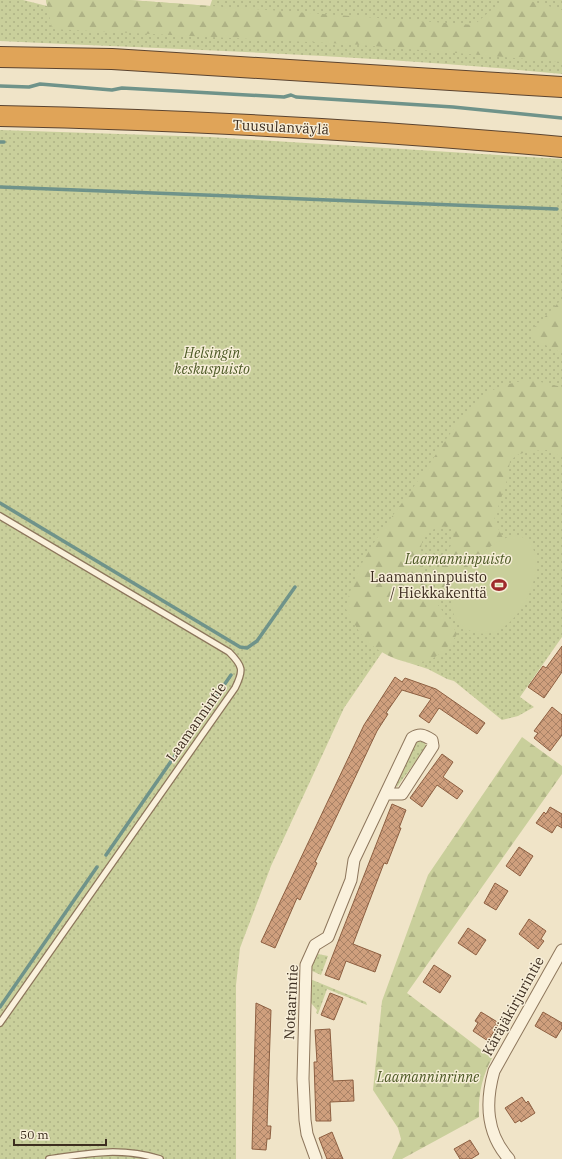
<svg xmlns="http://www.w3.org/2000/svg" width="562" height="1159" font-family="'IBM Plex Serif',serif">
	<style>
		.green { fill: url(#green-dots) }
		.forest { fill: url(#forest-firs) }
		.pitch { fill: #c9cf9b }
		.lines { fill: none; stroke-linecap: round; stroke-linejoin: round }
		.stream { stroke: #6f938a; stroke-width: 3.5 }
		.building { fill: url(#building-cross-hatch); stroke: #8d5f41 }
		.lane-casing { stroke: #8d765c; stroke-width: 8 }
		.street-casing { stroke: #8d765c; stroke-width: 13 }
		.highway-casing { stroke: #5b4430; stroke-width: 22 }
		.lane { stroke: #faf1dc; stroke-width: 5.5 }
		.street { stroke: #faf1dc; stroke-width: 11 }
		.highway { stroke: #e0a458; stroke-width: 20 }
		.labels { text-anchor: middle; stroke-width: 3; stroke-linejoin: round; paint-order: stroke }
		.street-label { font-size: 14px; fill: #3d2e20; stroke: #f7eed8 }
		.park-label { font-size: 14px; font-style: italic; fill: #4d5a26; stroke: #f7eed8 }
		.poi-label { font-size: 14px; fill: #3d2e20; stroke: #f7eed8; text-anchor: end }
	</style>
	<defs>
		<pattern id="green-dots" width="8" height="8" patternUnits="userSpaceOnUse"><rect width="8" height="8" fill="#c9cf9b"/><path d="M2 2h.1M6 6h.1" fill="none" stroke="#aeb285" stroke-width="1.8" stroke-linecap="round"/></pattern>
		<pattern id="forest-firs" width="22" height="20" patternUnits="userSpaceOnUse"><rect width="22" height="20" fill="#c9cf9b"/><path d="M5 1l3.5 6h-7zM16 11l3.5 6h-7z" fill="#aeb285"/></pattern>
		<pattern id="building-cross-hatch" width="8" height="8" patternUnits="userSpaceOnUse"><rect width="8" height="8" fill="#cf9f7d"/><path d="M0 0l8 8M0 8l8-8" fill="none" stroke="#a98266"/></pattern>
	</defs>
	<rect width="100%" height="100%" fill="#f0e4c8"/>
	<g class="green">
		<path d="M0 0H23L47 6 46 0H129L210 6 212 0H562V74C375 55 187 50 0 41Z"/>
		<polygon points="0,130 210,137 562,159 562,637 520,697 534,707 518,716 502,720 454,681 447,679 428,669 406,662 423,663 385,648 344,708 271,866 240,948 236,985 236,1159 0,1159"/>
		<polygon points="420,740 425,742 426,747 397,787 396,786 417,741"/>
		<polygon points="318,954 328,956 321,975 310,970"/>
		<polygon points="310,979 366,1002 367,1005 327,989 318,1014 316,1013 317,1010 311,1003"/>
	</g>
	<g class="forest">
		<polygon points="46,0 129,0 474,25 503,0 527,0 562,10 562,62 349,44 52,29"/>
		<polygon points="562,299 562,353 533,339 530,332"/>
		<path d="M532 380 562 387V457L547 450 529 451 517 455 510 461 507 480 494 520 503 538C480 553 461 568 453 596 417 599 445 558 452 543 454 539 453 532 453 527 441 526 433 527 425 536 421 542 420 551 421 557 421 563 420 571 421 576 429 598 448 614 457 634 452 645 434 661 422 663 404 665 381 654 368 642 359 634 352 619 346 609 354 560 394 516 422 475 438 452 454 425 474 404 489 388 511 382 532 380Z"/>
		<path d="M522 737 562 766V774L407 993 492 1058C482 1077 478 1095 479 1117L402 1159H392L401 1139 398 1128 373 1090 382 1001 428 875Z"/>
	</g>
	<path class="pitch" d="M514 535C562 540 523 644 477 633 467 631 458 624 454 615 441 582 486 543 514 535Z"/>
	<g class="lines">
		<g class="stream">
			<polyline points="0,86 29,87 40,84 112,90 122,88 284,97 291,95 296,97 453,107 562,118"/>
			<polyline points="0,142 4,142"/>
			<polyline points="0,187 557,209"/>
			<polyline points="0,503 240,647 247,648 257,641 295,587"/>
			<polyline points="106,855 231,675"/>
			<polyline points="0,1007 97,867"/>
		</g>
	</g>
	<g class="building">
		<polygon points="562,646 562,672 544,698 528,687 543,666 546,668"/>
		<polygon points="395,677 402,682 405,678 436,689 485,723 477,734 439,708 429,723 419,716 431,699 402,690 386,713 388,714 377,731 315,862 317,863 300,900 297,898 275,948 261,942 364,725"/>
		<polygon points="552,707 562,715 562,735 550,751 534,738 538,733 534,731"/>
		<polygon points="442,754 453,762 443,777 463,791 457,799 437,785 422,807 410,798"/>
		<polygon points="392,804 406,810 399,828 401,828 387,864 384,863 353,944 381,955 375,972 346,961 339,980 325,975"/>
		<polygon points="550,807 562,814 562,828 557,825 552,833 536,823 544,812 546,814"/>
		<polygon points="519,847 533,856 520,876 506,866"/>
		<polygon points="495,883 508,891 496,910 484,903"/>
		<polygon points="529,919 546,931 541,939 544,941 538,949 519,934"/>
		<polygon points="468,928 486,940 476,955 458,943"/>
		<polygon points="434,965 451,976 440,993 423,982"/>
		<polygon points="330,993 343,998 334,1020 321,1015"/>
		<polygon points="256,1003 271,1010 267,1126 271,1126 270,1139 267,1139 266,1150 252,1149"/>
		<polygon points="481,1012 499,1023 488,1041 473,1031 478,1023 475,1021"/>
		<polygon points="543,1012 562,1023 562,1028 556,1038 535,1026"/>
		<polygon points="330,1029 333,1081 353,1080 354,1101 330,1102 331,1121 316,1121 314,1062 317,1062 315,1030"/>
		<polygon points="522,1097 526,1103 528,1101 535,1113 521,1122 520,1120 515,1123 505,1108"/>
		<polygon points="332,1132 340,1152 343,1159 327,1159 319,1138"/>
		<polygon points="470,1140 479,1154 471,1159 460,1159 454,1149"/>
	</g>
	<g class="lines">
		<defs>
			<g id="lane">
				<path d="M0 516 229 652C243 666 244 670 235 688L0 1023"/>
				<path d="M49 1159C89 1153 121 1147 160 1159"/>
			</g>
			<g id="street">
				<path d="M316 1159 307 1134 305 1120 303 1079 306 965 315 945 328 937 351 880 354 860 412 738C420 733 424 735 432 740L433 746 402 794H386"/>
				<path d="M509 1159C486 1133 485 1103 494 1071L562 950"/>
			</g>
			<g id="highway">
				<polyline points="0,57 112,59 562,87"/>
				<path d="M0 116C188 120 375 130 562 147"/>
			</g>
		</defs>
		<use href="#lane" class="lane-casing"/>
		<use href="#street" class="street-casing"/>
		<use href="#highway" class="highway-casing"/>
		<use href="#lane" class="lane"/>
		<use href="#street" class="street"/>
		<use href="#highway" class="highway"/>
	</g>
	<defs>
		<symbol id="stadium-bare" viewBox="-9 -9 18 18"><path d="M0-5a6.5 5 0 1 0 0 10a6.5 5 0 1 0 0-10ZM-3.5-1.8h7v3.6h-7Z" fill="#9e2a2b" stroke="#f7eed8" stroke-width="2.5" paint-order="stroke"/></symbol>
	</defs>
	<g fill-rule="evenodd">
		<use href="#stadium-bare" x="488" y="574" width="22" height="22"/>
	</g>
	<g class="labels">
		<g class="street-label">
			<text transform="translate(281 127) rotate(3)" y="5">Tuusulanväylä</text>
			<text transform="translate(196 722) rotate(-55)" y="5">Laamannintie</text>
			<text transform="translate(291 1002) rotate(-87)" y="5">Notaarintie</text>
			<text transform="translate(513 1006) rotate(-61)" y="5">Käräjäkirjurintie</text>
		</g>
		<g class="park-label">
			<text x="212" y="358">Helsingin<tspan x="212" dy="16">keskuspuisto</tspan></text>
			<text x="458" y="564">Laamanninpuisto</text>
			<text x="428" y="1082">Laamanninrinne</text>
		</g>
		<g class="poi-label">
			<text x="487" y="582">Laamanninpuisto<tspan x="487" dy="16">/ Hiekkakenttä</tspan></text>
		</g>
	</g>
	<path d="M14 1139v6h92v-6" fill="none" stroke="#3d2e20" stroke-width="2"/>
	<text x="20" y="1139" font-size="12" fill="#3d2e20" stroke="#f7eed8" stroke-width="3" paint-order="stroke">50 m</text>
</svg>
